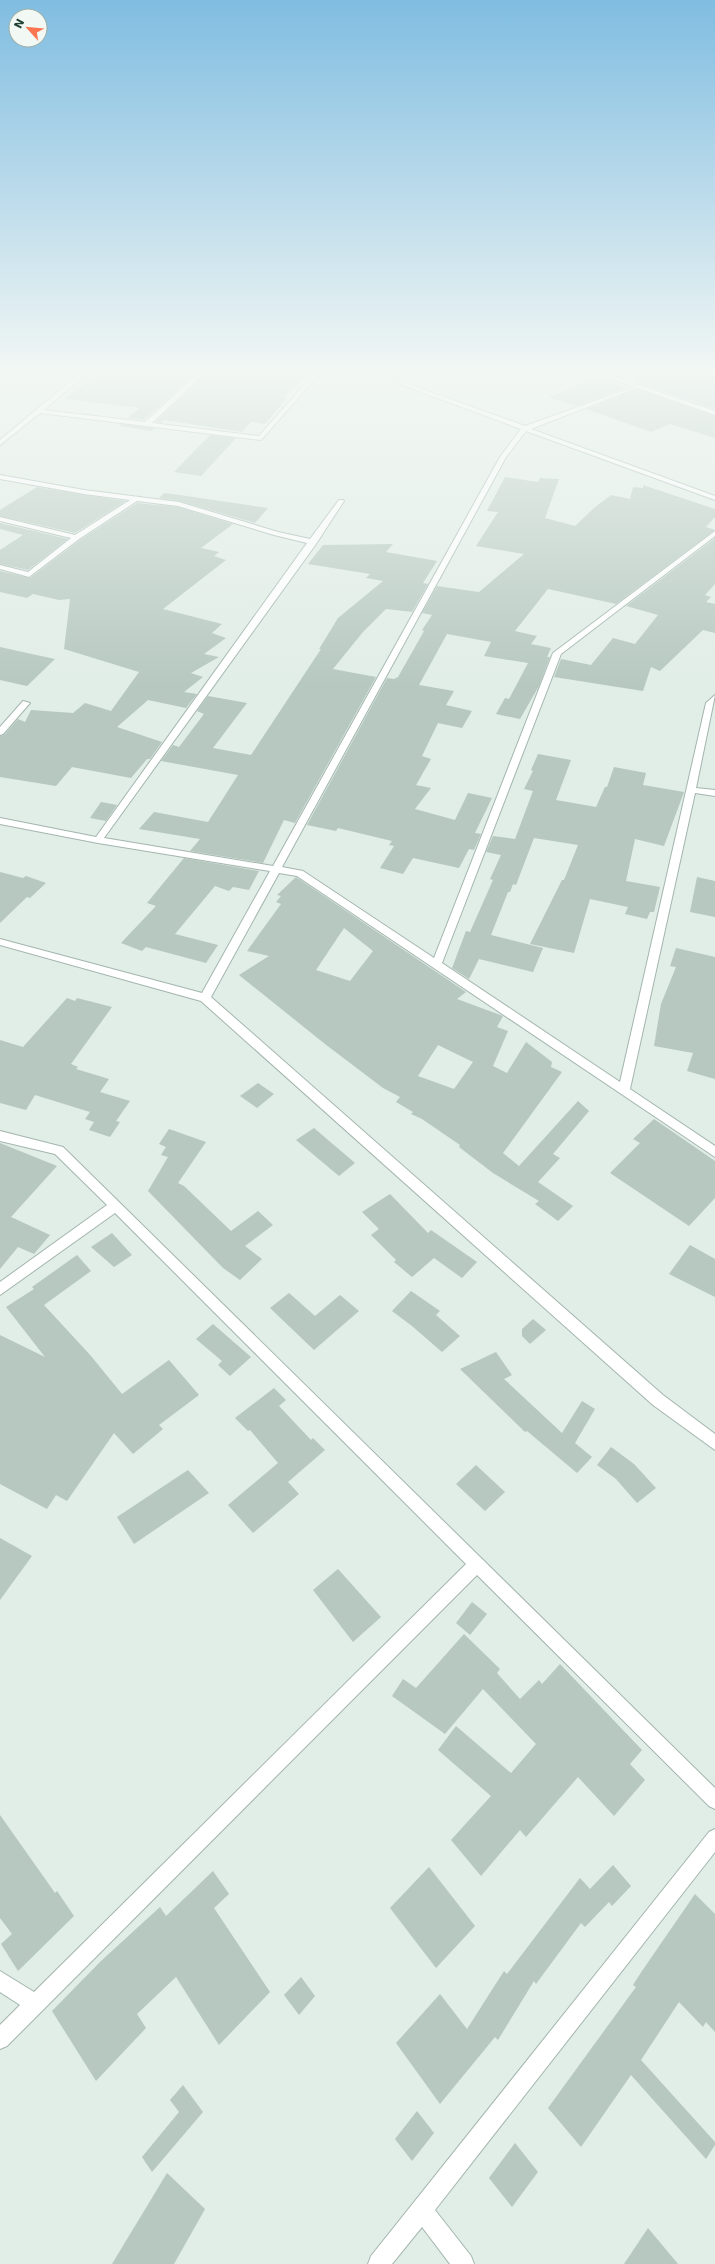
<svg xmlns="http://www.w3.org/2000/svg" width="715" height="2264" font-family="'DejaVu Sans',sans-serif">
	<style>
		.building { fill: #b6c8c0; fill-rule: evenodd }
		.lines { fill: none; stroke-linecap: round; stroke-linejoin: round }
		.minor-casing { stroke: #a3b5ae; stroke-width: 2 }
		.secondary-casing { stroke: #9eb9af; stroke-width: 2 }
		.minor { fill: #fff; fill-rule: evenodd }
		.secondary { fill: #fff; fill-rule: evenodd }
	</style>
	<rect width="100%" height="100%" fill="#e1ede7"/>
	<g class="building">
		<polygon points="117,369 201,369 144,420 128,418 139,408 65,399 95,376 116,379"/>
		<polygon points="210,369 272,374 274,373 283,374 288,370 310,372 284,397 287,398 265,424 251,422 242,432 164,420 161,423 155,422"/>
		<polygon points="636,369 685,369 689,372 715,377 715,409 635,382"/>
		<polygon points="598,378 626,388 576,406 548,397"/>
		<polygon points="637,389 715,416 715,438 670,424 651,432 586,409"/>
		<polygon points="121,424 154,428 152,431 119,426"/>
		<polygon points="210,435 236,438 201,476 174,472"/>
		<polygon points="505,477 538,482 540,478 559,479 545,518 575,526 594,508 611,495 630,499 633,487 643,488 643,485 715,509 715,517 706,527 715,530 616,604 548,589 515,631 537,636 531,644 551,648 547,657 550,657 539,686 520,719 496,714 505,698 509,699 528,663 484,656 491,642 447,634 419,685 454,691 446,705 472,711 462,728 438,723 422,756 431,759 416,785 431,788 415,809 455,820 468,793 492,798 475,833 481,834 474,850 469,849 459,868 413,858 403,874 380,868 394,846 389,845 392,841 338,828 336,831 307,825 387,678 394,679 398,677 424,631 422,630 432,615 422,613 437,586 479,592 524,554 476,546 498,512 487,511"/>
		<polygon points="37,487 84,495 126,501 75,533 0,516 0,510"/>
		<polygon points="164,493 180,495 268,508 255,523 179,501 159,498"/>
		<polygon points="137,503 178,507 233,524 201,548 219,552 214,556 226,560 163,609 222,624 212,633 226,638 204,654 219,657 191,673 203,677 184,692 197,694 186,708 148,700 117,727 162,742 150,759 147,759 131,778 72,767 56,786 0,777 0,736 4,735 18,719 25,722 31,710 73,713 85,703 111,711 139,672 64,649 70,599 59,600 33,594 27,598 0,592 0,571 30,578 80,540"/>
		<polygon points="0,523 68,539 28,570 0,564 0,550 23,535 0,529"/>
		<polygon points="715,538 715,584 705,595 711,597 706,602 715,604 715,633 703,630 660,671 651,667 643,691 554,677 561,659 591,665 613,638 635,644 658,615 626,606"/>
		<polygon points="393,544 386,552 437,561 423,583 428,584 412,612 386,609 363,632 333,669 376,677 295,823 284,820 263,863 190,851 200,839 139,829 154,812 208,822 238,775 161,761 173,745 179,747 204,714 197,711 208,696 247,703 213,748 251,755 321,649 319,649 338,618 383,581 366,578 370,574 308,564 323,545"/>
		<polygon points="0,647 18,651 55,659 27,686 0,680"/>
		<polygon points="538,754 571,760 556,800 596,807 605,787 607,787 614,767 646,773 643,785 684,792 664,846 635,839 626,881 660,887 654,912 650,912 647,919 625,914 628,907 590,899 574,953 530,944 562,880 564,880 578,845 534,838 516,885 513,884 510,892 508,892 491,935 543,948 533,972 479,959 469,979 452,968 466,931 470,932 493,880 490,879 501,855 486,852 493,836 515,839 533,791 524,789 533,771 531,770"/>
		<polygon points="101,802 117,805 106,821 90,818"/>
		<polygon points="184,858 259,871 249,890 233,887 229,891 215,886 175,934 218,945 206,963 146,947 142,951 121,943 156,906 147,903"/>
		<polygon points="0,872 23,878 26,876 46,883 30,898 27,897 0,923"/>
		<path d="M296 877 466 992 457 999 503 1016 497 1027 508 1031 493 1066 507 1073 526 1042 552 1062 551 1067 562 1072 503 1153 519 1166 578 1101 589 1111 553 1154 560 1158 538 1182 573 1206 558 1221 535 1204 539 1201 493 1173 459 1147 460 1145 422 1119 411 1114 413 1112 396 1102 400 1097 383 1088 325 1044 239 975 269 956 247 951 281 904 276 902 281 896 277 895ZM344 928 373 951 350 981 316 970ZM438 1045 473 1062 454 1089 418 1076Z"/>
		<polygon points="697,877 715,881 715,917 690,912"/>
		<polygon points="676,948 715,957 715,1079 687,1071 693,1053 654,1046 661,1004 676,967 670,966"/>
		<polygon points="67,998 75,1001 77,998 112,1007 71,1064 78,1067 76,1069 109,1079 100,1092 130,1101 116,1121 120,1122 110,1137 89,1130 94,1122 85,1119 90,1112 35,1095 26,1110 0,1103 0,1040 23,1047"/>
		<polygon points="258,1083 274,1094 257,1108 240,1096"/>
		<polygon points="654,1119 715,1161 715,1198 689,1226 610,1173 640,1143 633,1139"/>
		<polygon points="314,1128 355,1163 339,1176 296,1140"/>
		<polygon points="169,1129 206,1142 178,1183 184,1186 231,1231 258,1211 273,1225 245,1246 262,1259 240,1280 223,1268 148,1191 168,1157 161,1155 166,1147 159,1144"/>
		<polygon points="0,1143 57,1166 11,1217 50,1235 34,1254 18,1247 0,1269"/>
		<polygon points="390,1194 428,1233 431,1230 477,1262 462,1278 434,1258 412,1277 394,1262 396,1260 371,1235 379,1229 362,1212"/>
		<polygon points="112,1233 132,1255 114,1267 91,1247"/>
		<polygon points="690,1245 715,1259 715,1297 669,1274"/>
		<polygon points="77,1255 91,1271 44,1305 91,1356 122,1394 169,1360 199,1395 159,1425 163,1429 133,1454 114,1433 67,1501 56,1495 47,1509 0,1484 0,1335 45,1357 6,1307 34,1289 32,1287"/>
		<polygon points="411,1291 440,1311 436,1315 460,1336 442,1352 412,1326 392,1311"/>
		<polygon points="289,1293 315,1316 340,1295 359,1311 314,1350 270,1308"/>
		<polygon points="533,1319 546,1330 530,1344 522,1336 522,1329"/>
		<polygon points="213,1324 251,1357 230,1376 218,1365 222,1361 196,1339"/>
		<polygon points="496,1352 512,1375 504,1379 562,1433 582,1401 595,1409 575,1443 592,1457 577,1473 527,1431 525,1432 460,1369"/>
		<polygon points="274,1388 286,1400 279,1406 311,1440 313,1438 325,1450 288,1482 299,1494 253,1533 228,1505 278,1463 250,1430 248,1431 235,1418"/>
		<polygon points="611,1447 634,1464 656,1488 637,1503 616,1479 597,1465"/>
		<polygon points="476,1465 505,1492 485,1511 456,1484"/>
		<polygon points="188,1470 209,1493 134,1544 117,1517"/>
		<polygon points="0,1538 32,1556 0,1600"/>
		<polygon points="338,1569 381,1617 353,1642 313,1590"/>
		<polygon points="472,1602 487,1614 470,1635 456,1623"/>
		<polygon points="464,1634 500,1669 497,1673 520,1699 539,1680 542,1684 560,1664 642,1750 630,1764 645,1780 614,1816 578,1777 526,1837 520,1830 481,1876 451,1840 491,1796 438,1750 456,1726 511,1773 536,1744 483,1689 445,1734 392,1696 403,1679 416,1688"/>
		<polygon points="0,1815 55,1893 57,1891 74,1916 18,1971 1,1944 12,1934 0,1918"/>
		<polygon points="613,1865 631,1886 612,1906 609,1902 585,1927 581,1923 536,1984 534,1981 498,2040 495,2037 440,2104 396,2043 440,1994 467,2029 504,1971 507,1974 580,1878 590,1889"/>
		<polygon points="429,1867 475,1926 436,1968 390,1908"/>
		<polygon points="213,1871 229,1894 214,1908 270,1992 219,2045 176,1977 137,2014 146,2028 96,2081 52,2011 101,1961 160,1907 166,1916"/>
		<polygon points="695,1894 715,1914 715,2032 706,2022 703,2027 679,2002 641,2060 715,2142 715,2145 706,2159 631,2075 581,2147 548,2108 636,1987 633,1985 642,1971"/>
		<polygon points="301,1977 315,1996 299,2015 284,1995"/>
		<polygon points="183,2085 203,2112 152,2172 142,2157 179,2112 170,2100"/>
		<polygon points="417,2111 434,2133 412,2161 395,2139"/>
		<polygon points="515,2143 538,2172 512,2207 489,2178"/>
		<polygon points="167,2173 205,2209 174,2264 112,2264"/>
		<polygon points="648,2228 678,2264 624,2264"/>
	</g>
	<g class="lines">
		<defs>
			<g id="minor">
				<polygon points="85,369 92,369 44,410 145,422 203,369 209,369 152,423 259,436 318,369 324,369 261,440 40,413 0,445 0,440"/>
				<polygon points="359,369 367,369 525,426 639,385 639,387 531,429 715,496 715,500 526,431 506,457 282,867 303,871 434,958 553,653 715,531 715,536 561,654 442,963 620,1082 706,703 715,695 696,788 715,790 715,796 695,793 630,1089 715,1146 715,1157 297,876 279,873 211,997 663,1395 715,1434 715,1450 653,1405 201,1001 0,945 0,939 202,993 270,871 98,843 0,824 0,818 96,837 307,543 274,535 178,506 137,501 79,539 29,577 0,569 0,565 28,572 71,538 0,521 0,517 75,535 130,500 84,494 0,479 0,475 84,490 179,502 278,532 310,539 339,500 343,500 344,501 316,544 104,838 273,866 500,457 521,429"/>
				<polygon points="686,369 715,372 715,376 689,371"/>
				<polygon points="23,701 30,703 3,734 0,735 0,727"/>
				<polygon points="0,1131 63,1147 715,1788 715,1809 709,1806 477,1575 7,2046 0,2049 0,2025 20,2005 0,1992 0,1971 34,1992 466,1564 115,1213 0,1295 0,1282 107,1205 55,1154 0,1141"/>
				<polygon points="715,1829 715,1852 435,2210 471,2256 474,2264 450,2264 422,2227 392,2264 368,2264 371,2256 709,1832"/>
			</g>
			<polygon id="secondary" points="583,369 592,369 715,411 715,415"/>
		</defs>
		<use href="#minor" class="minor-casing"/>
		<use href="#secondary" class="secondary-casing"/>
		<use href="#minor" class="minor"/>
		<use href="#secondary" class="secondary"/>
	</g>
	<linearGradient id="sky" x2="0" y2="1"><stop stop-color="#80bde1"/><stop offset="0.54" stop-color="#f2f7f4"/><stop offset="1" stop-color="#f2f7f4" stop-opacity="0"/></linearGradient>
	<rect width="715" height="686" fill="url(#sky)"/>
	<g transform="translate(28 28) rotate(297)"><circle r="19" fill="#f2f9f5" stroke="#9eafa8"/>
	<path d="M0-3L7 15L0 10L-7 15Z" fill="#fb7650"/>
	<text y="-6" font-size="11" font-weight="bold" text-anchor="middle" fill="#203f35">N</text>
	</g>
</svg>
